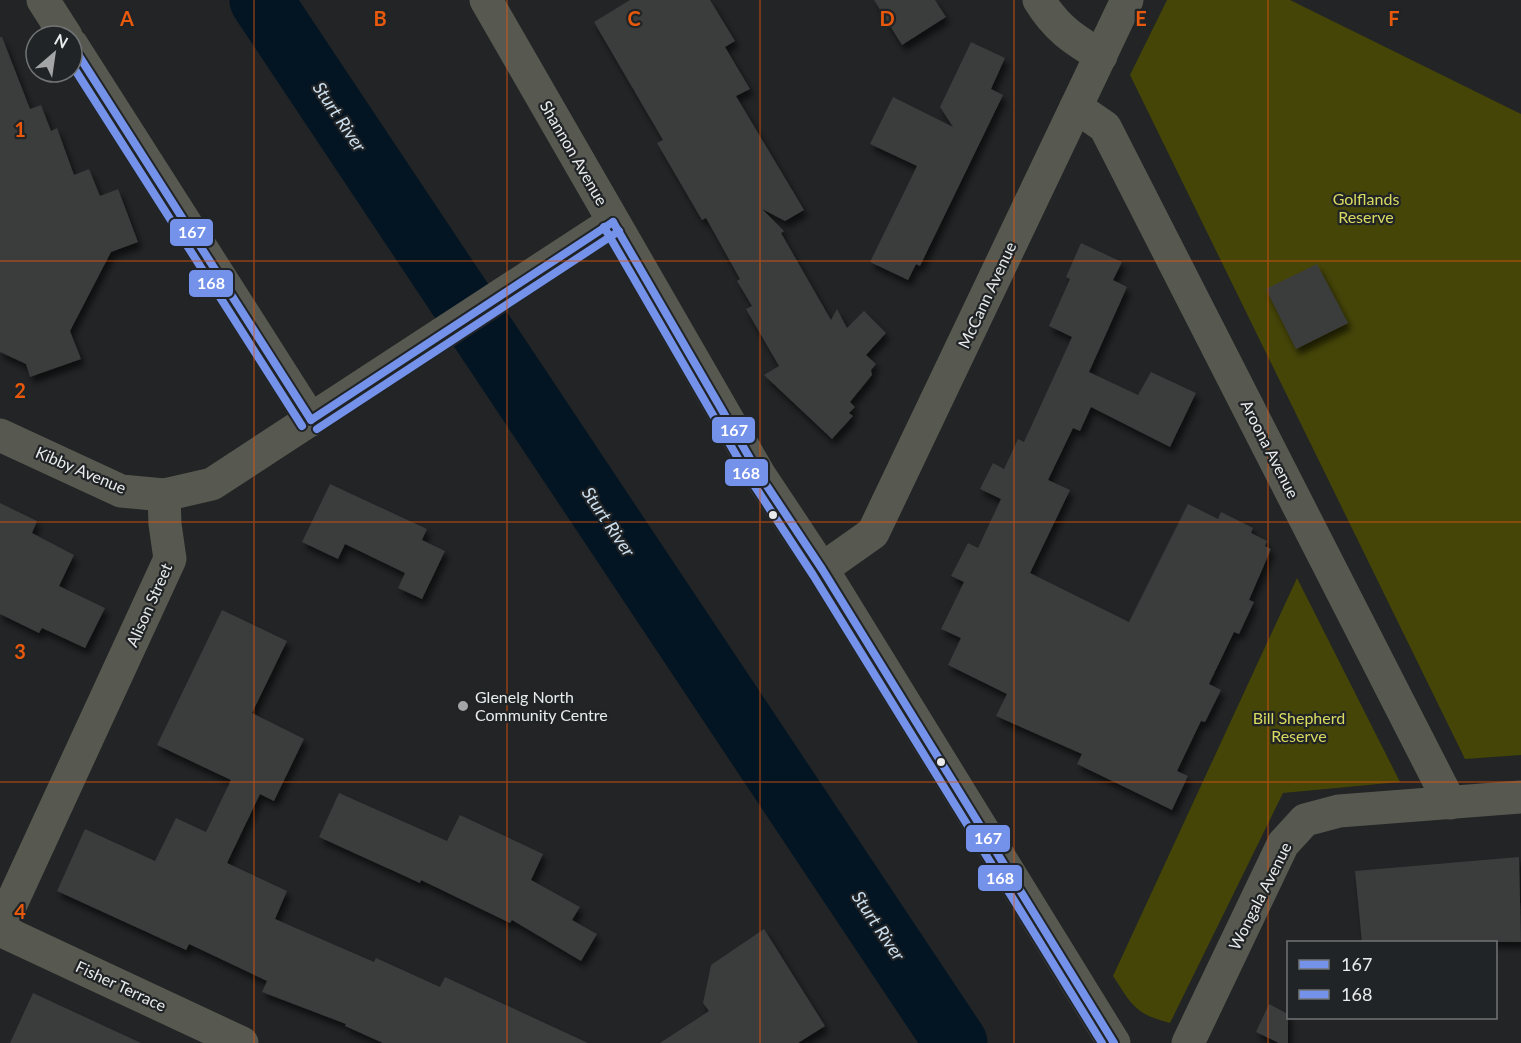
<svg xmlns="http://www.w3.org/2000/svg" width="1521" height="1043" font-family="Lato,sans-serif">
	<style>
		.park { fill: #454508 }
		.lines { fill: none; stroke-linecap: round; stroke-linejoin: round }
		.river { stroke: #031422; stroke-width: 63 }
		.building { fill: #3a3c3c; filter: url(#shadow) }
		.minor { stroke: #57584f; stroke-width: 33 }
		.bus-1-casing { stroke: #212426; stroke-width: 12 }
		.bus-2-casing { stroke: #212426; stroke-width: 12 }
		.bus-1 { stroke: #7592eb; stroke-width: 8 }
		.bus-2 { stroke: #7592eb; stroke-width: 8 }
		.grid { fill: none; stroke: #e8590c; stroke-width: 1.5; stroke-opacity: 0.55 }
		.bus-dot { fill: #e9ebec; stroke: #212426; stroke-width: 2 }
		.poi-dot { fill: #a3a5a6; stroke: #212426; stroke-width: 2 }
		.labels { text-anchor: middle; stroke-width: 4.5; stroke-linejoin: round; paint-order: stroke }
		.street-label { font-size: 16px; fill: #e9ebec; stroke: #212426 }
		.park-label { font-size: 16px; fill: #d9db61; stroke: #212426 }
		.poi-label { font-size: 16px; fill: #e9ebec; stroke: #212426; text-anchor: start }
		.water-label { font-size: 18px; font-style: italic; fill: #cde0ef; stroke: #212426 }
		.grid-label { font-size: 20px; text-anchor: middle; font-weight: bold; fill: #e8590c; stroke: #212426; stroke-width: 4.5; stroke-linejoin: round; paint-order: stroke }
		.line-badge { stroke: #212426; stroke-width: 2 }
		.badge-label { font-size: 16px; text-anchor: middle; font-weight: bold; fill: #fff }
	</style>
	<defs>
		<filter id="shadow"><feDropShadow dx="3.5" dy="6" stdDeviation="3" flood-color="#0009"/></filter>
	</defs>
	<rect width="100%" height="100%" fill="#222425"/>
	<g class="park">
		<polygon points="1167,0 1290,0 1521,114 1521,755 1465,759 1130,75"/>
		<path d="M1297 578 1400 782 1283 793 1170 1023C1135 1014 1132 1005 1113 976Z"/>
	</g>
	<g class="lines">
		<polyline class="river" points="261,0 956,1043"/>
	</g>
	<g class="building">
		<polygon points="630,0 710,0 735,41 725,47 750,89 736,96 804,210 785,221 762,209 784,231 781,233 831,320 837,309 847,328 864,311 886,333 866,355 876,364 871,370 872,375 850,402 855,407 849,413 853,416 832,439 764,375 779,366 746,309 752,306 737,281 740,279 706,218 702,220 657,143 663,140 594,22"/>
		<polygon points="874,0 935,0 946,17 902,45"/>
		<polygon points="0,37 2,37 30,109 41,105 51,131 57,128 74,175 89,169 100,196 118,189 138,242 111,252 70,331 81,359 30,377 26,364 0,352"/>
		<polygon points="971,42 1005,58 991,89 1003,95 920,266 916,264 908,280 870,262 917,166 870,144 893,97 953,127 940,107"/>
		<polygon points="1081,243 1122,262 1113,280 1127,287 1089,372 1138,395 1151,372 1196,393 1170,447 1091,407 1080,431 1073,428 1048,480 1070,490 1030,573 1129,622 1188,504 1218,519 1221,512 1253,528 1251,533 1267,541 1265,546 1271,549 1249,600 1254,602 1239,634 1234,632 1209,684 1221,690 1205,722 1201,721 1177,771 1188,776 1172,810 1077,764 1082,754 996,716 1007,694 948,665 961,638 941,629 964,582 951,576 968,543 978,548 1001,499 980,489 993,463 1004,469 1018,439 1024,442 1072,337 1049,326 1070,279 1066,277"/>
		<polygon points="1317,264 1348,323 1296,349 1266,289"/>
		<polygon points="330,484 427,529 422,540 445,551 422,599 398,588 405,573 345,544 338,559 302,542"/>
		<polygon points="0,503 37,521 32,533 74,555 59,586 105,608 85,648 42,628 39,633 0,614"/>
		<polygon points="222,610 287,641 252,713 304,739 274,801 260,794 227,863 287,891 275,919 374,962 376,958 440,987 445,977 588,1043 383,1043 345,1026 346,1024 262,992 267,981 189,944 186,950 57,891 85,829 155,861 176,818 206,832 231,780 157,745"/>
		<polygon points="339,793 447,841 460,815 543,854 531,880 580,907 572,920 597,934 581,961 512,920 510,923 421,880 420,883 319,837"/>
		<polygon points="1519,857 1521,942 1362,942 1355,871"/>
		<polygon points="764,929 825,1026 798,1043 660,1043 709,1011 703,1003 711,965"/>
		<polygon points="33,993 141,1043 10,1043"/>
		<polygon points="1269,1004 1288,1014 1288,1043 1279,1043 1256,1032"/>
	</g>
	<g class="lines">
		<g class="minor">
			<polyline points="43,0 66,36"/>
			<polyline points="486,0 759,474 822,569 1114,1043"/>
			<path d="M1039 0C1056 28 1073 39 1101 56"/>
			<polyline points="72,45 311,420"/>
			<polyline points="1076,107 1105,127 1450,803"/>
			<polyline points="0,435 121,491 164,495 212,484 613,222"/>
			<polyline points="822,569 873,533 1127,0"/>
			<polyline points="0,928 170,559 165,524 164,495"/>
			<polyline points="0,930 242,1043"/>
			<polyline points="1188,1043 1283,844 1305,820 1339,811 1521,797"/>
		</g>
		<defs>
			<g id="bus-1">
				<polyline points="72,45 311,420"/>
				<polyline points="613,222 759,474 822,569 1114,1043"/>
				<polyline points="311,420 613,222"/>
			</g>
			<g id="bus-2">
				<polyline points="72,65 302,426"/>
				<polyline points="604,227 750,479 813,575 1102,1043"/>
				<polyline points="317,429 619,231"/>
			</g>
		</defs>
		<use href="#bus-1" class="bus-1-casing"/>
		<use href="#bus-2" class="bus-2-casing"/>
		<use href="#bus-1" class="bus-1"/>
		<use href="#bus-2" class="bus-2"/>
	</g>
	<path class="grid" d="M254 0V1043M507 0V1043M760 0V1043M1014 0V1043M1268 0V1043M0 261H1521M0 522H1521M0 782H1521"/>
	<g class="bus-dot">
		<circle cx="773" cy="515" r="5"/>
		<circle cx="941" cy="762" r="5"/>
	</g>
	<circle class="poi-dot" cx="463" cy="706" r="6"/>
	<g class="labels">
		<g class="street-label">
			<text transform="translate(574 153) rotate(60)" y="6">Shannon Avenue</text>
			<text transform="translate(987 295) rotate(-65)" y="6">McCann Avenue</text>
			<text transform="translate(1270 449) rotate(63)" y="6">Aroona Avenue</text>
			<text transform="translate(81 470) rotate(23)" y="6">Kibby Avenue</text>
			<text transform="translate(149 605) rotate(-66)" y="6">Alison Street</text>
			<text transform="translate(1260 896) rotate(-63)" y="6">Wongala Avenue</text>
			<text transform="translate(121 986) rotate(25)" y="6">Fisher Terrace</text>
		</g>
		<g class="park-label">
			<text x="1366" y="205">Golflands<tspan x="1366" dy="18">Reserve</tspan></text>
			<text x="1299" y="724">Bill Shepherd<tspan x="1299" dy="18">Reserve</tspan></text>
		</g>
		<g class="poi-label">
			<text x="475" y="703">Glenelg North<tspan x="475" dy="18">Community Centre</tspan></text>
		</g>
		<g class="water-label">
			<text transform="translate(339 117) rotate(56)" y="6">Sturt River</text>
			<text transform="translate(608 522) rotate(56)" y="6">Sturt River</text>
			<text transform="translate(878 926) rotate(56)" y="6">Sturt River</text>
		</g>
	</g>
	<g class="grid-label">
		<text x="127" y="26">A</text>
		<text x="380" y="26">B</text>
		<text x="634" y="26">C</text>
		<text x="887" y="26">D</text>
		<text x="1141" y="26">E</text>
		<text x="1394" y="26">F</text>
		<text x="20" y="137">1</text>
		<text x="20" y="398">2</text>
		<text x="20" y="659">3</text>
		<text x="20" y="919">4</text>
	</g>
	<g class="line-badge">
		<rect x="169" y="218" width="45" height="29" rx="6" fill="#7592eb"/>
		<rect x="188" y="269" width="46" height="29" rx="6" fill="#7592eb"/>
		<rect x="711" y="416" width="45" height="28" rx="6" fill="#7592eb"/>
		<rect x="724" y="458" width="45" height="29" rx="6" fill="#7592eb"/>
		<rect x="965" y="824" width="46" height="29" rx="6" fill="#7592eb"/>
		<rect x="977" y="864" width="46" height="28" rx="6" fill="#7592eb"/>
	</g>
	<g class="badge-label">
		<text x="192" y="238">167</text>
		<text x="211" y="289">168</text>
		<text x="734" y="436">167</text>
		<text x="746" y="479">168</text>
		<text x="988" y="844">167</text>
		<text x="1000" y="884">168</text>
	</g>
	<rect x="1287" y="941" width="210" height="78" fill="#212426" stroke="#717475" stroke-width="1.5"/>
	<rect x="1299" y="960" width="30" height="9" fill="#7592eb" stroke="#717475" stroke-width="1.5"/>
	<text x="1341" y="971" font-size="18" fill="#e9ebec">167</text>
	<rect x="1299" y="990" width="30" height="9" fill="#7592eb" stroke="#717475" stroke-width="1.5"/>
	<text x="1341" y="1001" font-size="18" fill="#e9ebec">168</text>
	<g transform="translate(54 54) rotate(29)"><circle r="28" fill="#212426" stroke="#717475" stroke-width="1.5"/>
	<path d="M0-4.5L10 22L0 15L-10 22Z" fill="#a3a5a6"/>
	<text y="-9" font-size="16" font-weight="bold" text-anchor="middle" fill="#e9ebec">N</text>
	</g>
</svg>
